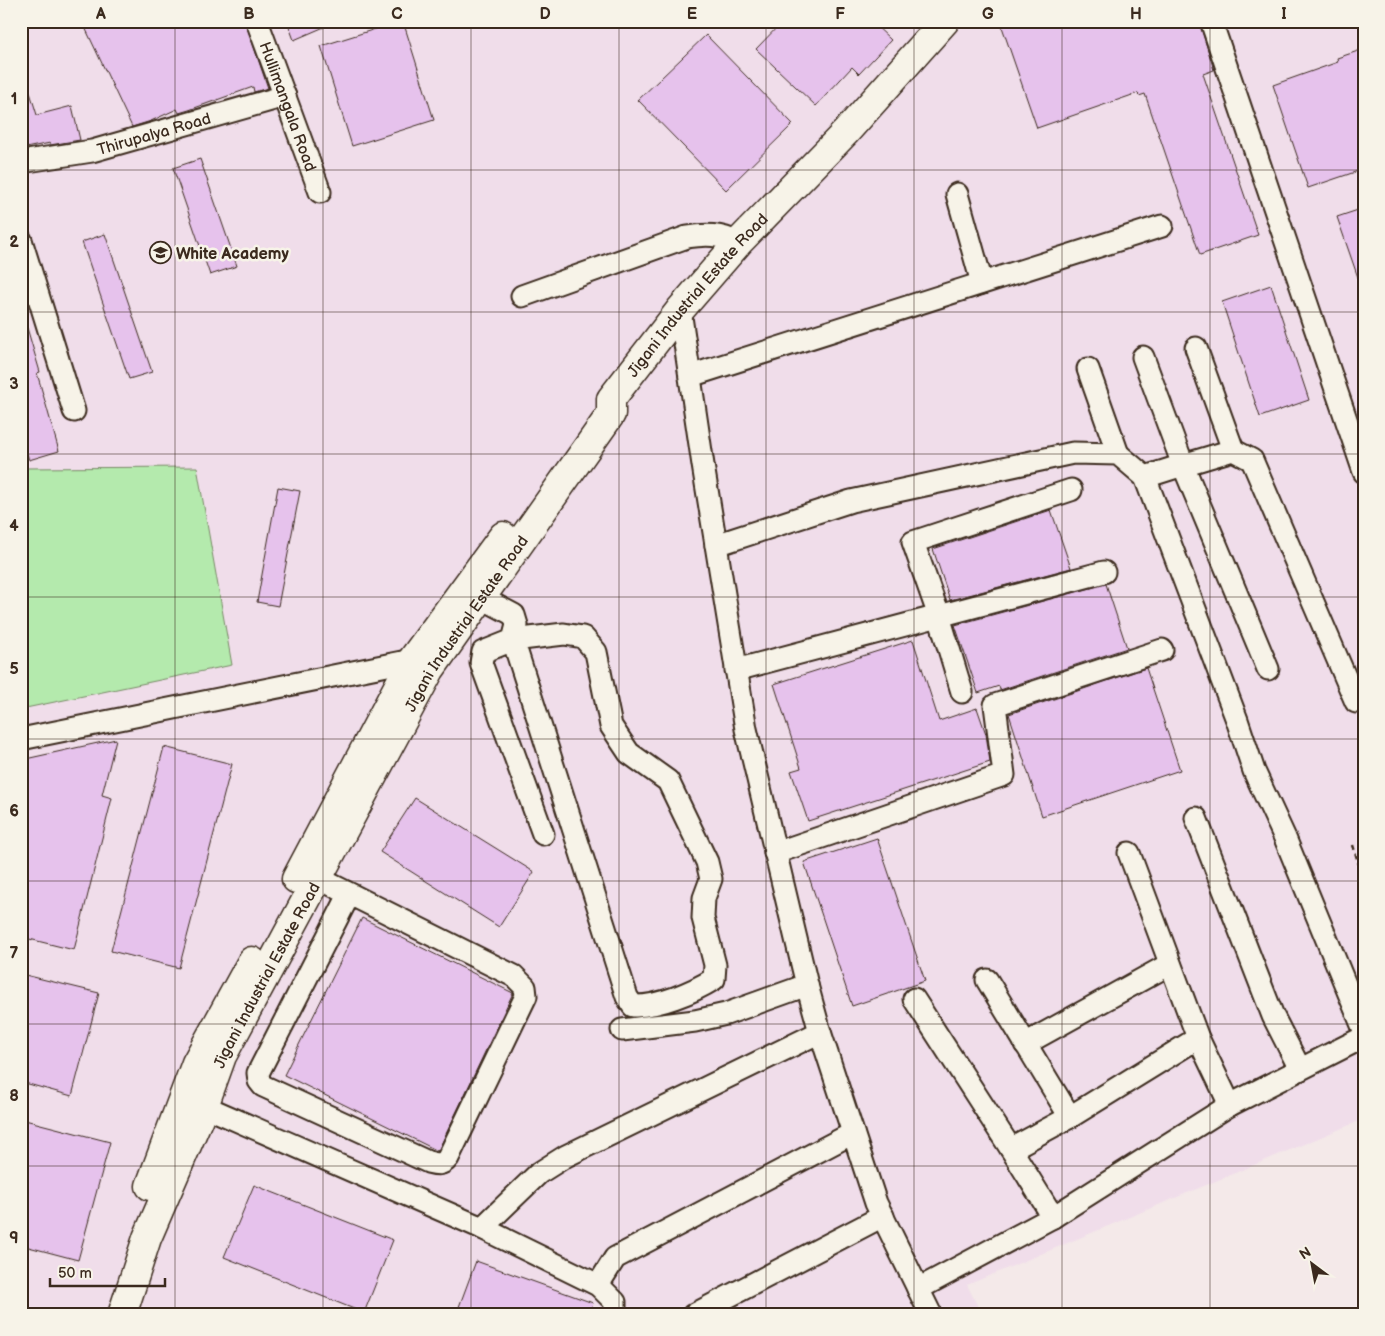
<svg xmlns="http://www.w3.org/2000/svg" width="1385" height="1336" font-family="'Balsamiq Sans',sans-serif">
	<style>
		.built { fill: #f0ddea }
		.green { fill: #b4eaad; stroke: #788a66 }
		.building { fill: #e6c2ec; stroke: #3b2a1e }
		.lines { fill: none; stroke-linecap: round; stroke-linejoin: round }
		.minor-casing { stroke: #3b2a1e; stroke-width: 25 }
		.major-casing { stroke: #3b2a1e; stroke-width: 31 }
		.path { stroke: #3b2a1e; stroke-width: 2.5; stroke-dasharray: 5 4; stroke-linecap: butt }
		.minor { stroke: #f7f3e8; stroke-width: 21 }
		.major { stroke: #f7f3e8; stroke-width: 28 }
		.grid { fill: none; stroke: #3b2a1e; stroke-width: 1; stroke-opacity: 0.55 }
		.labels { text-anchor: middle; stroke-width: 5; stroke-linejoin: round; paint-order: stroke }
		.street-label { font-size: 16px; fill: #3b2a1e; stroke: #f7f3e8 }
		.poi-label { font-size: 16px; font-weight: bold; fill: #3b2a1e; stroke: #f7f3e8; text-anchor: start }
		.neatline { fill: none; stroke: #3b2a1e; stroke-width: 2 }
		.grid-label { font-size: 16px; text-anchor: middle; font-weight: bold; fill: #3b2a1e }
	</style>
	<rect width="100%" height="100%" fill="#f4e9e9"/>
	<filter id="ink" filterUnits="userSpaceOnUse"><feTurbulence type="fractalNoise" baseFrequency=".02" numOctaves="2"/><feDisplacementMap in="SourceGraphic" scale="10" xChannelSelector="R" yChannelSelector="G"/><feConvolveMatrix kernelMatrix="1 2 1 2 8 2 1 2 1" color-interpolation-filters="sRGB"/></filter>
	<g filter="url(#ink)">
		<polygon class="built" points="21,21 1364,21 1364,1119 967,1285 982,1315 21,1315"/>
		<polygon class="green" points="197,467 232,665 21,709 21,468"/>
		<g class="building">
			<polygon points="82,21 245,21 268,88 254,92 253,87 189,110 179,113 177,109 151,121 132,127"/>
			<polygon points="287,21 338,21 294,40"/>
			<polygon points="401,21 403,21 434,120 352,146 321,46"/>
			<polygon points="783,21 871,21 891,40 859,74 852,67 816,106 756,49"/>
			<polygon points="1000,21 1199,21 1214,70 1203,74 1258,235 1200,255 1145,94 1139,96 1138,93 1037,128"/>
			<polygon points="706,35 793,124 726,190 638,100"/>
			<polygon points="1364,49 1364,169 1308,188 1273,85 1338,62 1337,58"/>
			<polygon points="21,73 24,73 37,115 72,106 80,140 50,145 50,143 21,149"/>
			<polygon points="200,159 237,266 210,275 173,168"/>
			<polygon points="1364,208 1364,289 1362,289 1337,217"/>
			<polygon points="105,234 152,372 129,379 82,242"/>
			<polygon points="1271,285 1309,400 1260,417 1222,302"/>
			<polygon points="25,321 40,372 37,373 59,451 29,460 21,435 21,322"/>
			<polygon points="278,487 300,491 278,606 257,602"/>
			<polygon points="1051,510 1071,568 950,600 933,549"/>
			<polygon points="1106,584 1127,648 1000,690 999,686 978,693 955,625"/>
			<polygon points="913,640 939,721 977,708 986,734 990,762 808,821 791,771 801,768 774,684"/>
			<polygon points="1146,668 1180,770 1042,816 1009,714"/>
			<polygon points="116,739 102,795 112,798 74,950 21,937 21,760"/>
			<polygon points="164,747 232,764 179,968 111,951"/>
			<polygon points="415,798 534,872 499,927 380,852"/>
			<polygon points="877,838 925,981 852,1006 804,862"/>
			<polygon points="362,918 513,993 438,1151 284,1075"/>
			<polygon points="21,974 99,993 72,1096 21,1082"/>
			<polygon points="21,1119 110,1142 78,1260 21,1245"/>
			<polygon points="254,1185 393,1240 364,1313 224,1257"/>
			<polygon points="476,1261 593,1303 589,1315 456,1315"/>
		</g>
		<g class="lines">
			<defs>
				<g id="minor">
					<path id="s1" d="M257 21 320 192"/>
					<polyline points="1211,21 1364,472"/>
					<path id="s2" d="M21 162 92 151 285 96"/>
					<polyline points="957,194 982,283"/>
					<polyline points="21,240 74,411"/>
					<path d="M522 296 687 237C706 234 720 234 738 243"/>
					<polyline points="680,310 703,465 746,729 807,985 820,1032 876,1203 931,1315"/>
					<polyline points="1196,348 1233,450"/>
					<polyline points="1143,357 1183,465 1233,450 1252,460 1356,702"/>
					<polyline points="1088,369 1118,454"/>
					<polyline points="690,376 1162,226"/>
					<polyline points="1145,477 1183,465 1268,669"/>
					<polyline points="716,545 851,501 1073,453 1118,454 1145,477 1237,720 1254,771 1285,838 1364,1030"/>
					<path d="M482 598 514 615 517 625 513 640 564 634 583 637 596 652 611 726 629 753 668 781 707 862 711 879 704 898 703 918 715 965 714 979C693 992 658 1007 633 1006L627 997 513 640 483 652 481 663 543 834"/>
					<polyline points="736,670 1104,572"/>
					<polyline points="962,692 939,616 913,542 1071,490"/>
					<polyline points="21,739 412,660 422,665"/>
					<polyline points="1196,818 1273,1016 1300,1069"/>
					<polyline points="775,853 1004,775 995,705 1162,650"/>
					<polyline points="1129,853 1198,1038 1230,1105"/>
					<path d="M318 878 514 976 525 987 526 996 448 1158C442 1166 436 1164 428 1162L263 1086 259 1081 258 1073 349 895"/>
					<polyline points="987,980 1070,1117"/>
					<polyline points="914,999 1011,1149 1053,1217"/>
					<polyline points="622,1030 695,1021 726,1014 807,985"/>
					<polyline points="1025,1044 1170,964"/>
					<polyline points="204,1106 482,1228 598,1285 615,1302 615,1315"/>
					<polyline points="1011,1149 1070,1117 1198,1038"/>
					<polyline points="482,1228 539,1173 566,1156 820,1032"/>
					<polyline points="598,1285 615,1258 853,1133"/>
					<polyline points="918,1289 1053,1217 1230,1105 1364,1037"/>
					<polyline points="693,1315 883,1216"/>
				</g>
				<g id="major">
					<polyline points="296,879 412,660 503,536"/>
					<polyline points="150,1186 196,1063 252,961"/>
					<path id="s3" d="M122 1315 147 1238 204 1106 222 1056 430 670 611 414V399L680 310 738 243 846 132 945 21"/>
				</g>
			</defs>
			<use href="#minor" class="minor-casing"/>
			<use href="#major" class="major-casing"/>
			<polyline class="path" points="1353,845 1364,883"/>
			<use href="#minor" class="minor"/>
			<use href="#major" class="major"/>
		</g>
	</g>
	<path class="grid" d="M175 21V1315M323 21V1315M471 21V1315M619 21V1315M766 21V1315M914 21V1315M1062 21V1315M1210 21V1315M21 170H1364M21 312H1364M21 454H1364M21 597H1364M21 739H1364M21 881H1364M21 1024H1364M21 1166H1364"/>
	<defs>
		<symbol id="school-ring" viewBox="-11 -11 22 22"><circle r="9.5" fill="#f7f3e8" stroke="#3b2a1e" stroke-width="1.5"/><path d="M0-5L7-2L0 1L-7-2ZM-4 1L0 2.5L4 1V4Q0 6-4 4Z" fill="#3b2a1e"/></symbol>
	</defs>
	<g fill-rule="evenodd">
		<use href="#school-ring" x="148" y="240" width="25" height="25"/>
	</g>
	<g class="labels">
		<g class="street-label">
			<text dy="6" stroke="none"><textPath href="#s1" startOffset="91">Hullimangala Road</textPath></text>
			<text dy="6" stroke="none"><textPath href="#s2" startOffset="136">Thirupalya Road</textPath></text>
			<text dy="6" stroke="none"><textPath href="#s3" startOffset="1180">Jigani Industrial Estate Road</textPath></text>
			<text dy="6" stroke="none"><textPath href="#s3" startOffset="775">Jigani Industrial Estate Road</textPath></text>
			<text dy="6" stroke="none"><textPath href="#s3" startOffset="370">Jigani Industrial Estate Road</textPath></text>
		</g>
		<g class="poi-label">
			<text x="176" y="259">White Academy</text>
		</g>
	</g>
	<rect width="1385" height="1336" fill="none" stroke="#f7f3e8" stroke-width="55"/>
	<g transform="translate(1312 1264) rotate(328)" stroke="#f7f3e8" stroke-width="4" paint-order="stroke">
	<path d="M0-4L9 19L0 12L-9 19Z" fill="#3b2a1e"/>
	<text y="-8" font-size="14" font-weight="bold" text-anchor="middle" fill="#3b2a1e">N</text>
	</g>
	<path d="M50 1278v8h115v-8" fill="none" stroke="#3b2a1e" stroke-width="2.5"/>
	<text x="58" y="1278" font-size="15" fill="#3b2a1e" stroke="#f7f3e8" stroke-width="4" paint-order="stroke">50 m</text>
	<rect x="28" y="28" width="1330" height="1280" class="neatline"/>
	<g class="grid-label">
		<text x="101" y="19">A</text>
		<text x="249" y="19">B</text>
		<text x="397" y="19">C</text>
		<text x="545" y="19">D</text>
		<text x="692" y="19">E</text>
		<text x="840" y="19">F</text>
		<text x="988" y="19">G</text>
		<text x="1136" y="19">H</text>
		<text x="1284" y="19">I</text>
		<text x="14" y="104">1</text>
		<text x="14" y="247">2</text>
		<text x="14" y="389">3</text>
		<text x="14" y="531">4</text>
		<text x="14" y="674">5</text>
		<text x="14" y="816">6</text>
		<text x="14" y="958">7</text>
		<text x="14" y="1101">8</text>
		<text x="14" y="1243">9</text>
	</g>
</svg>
